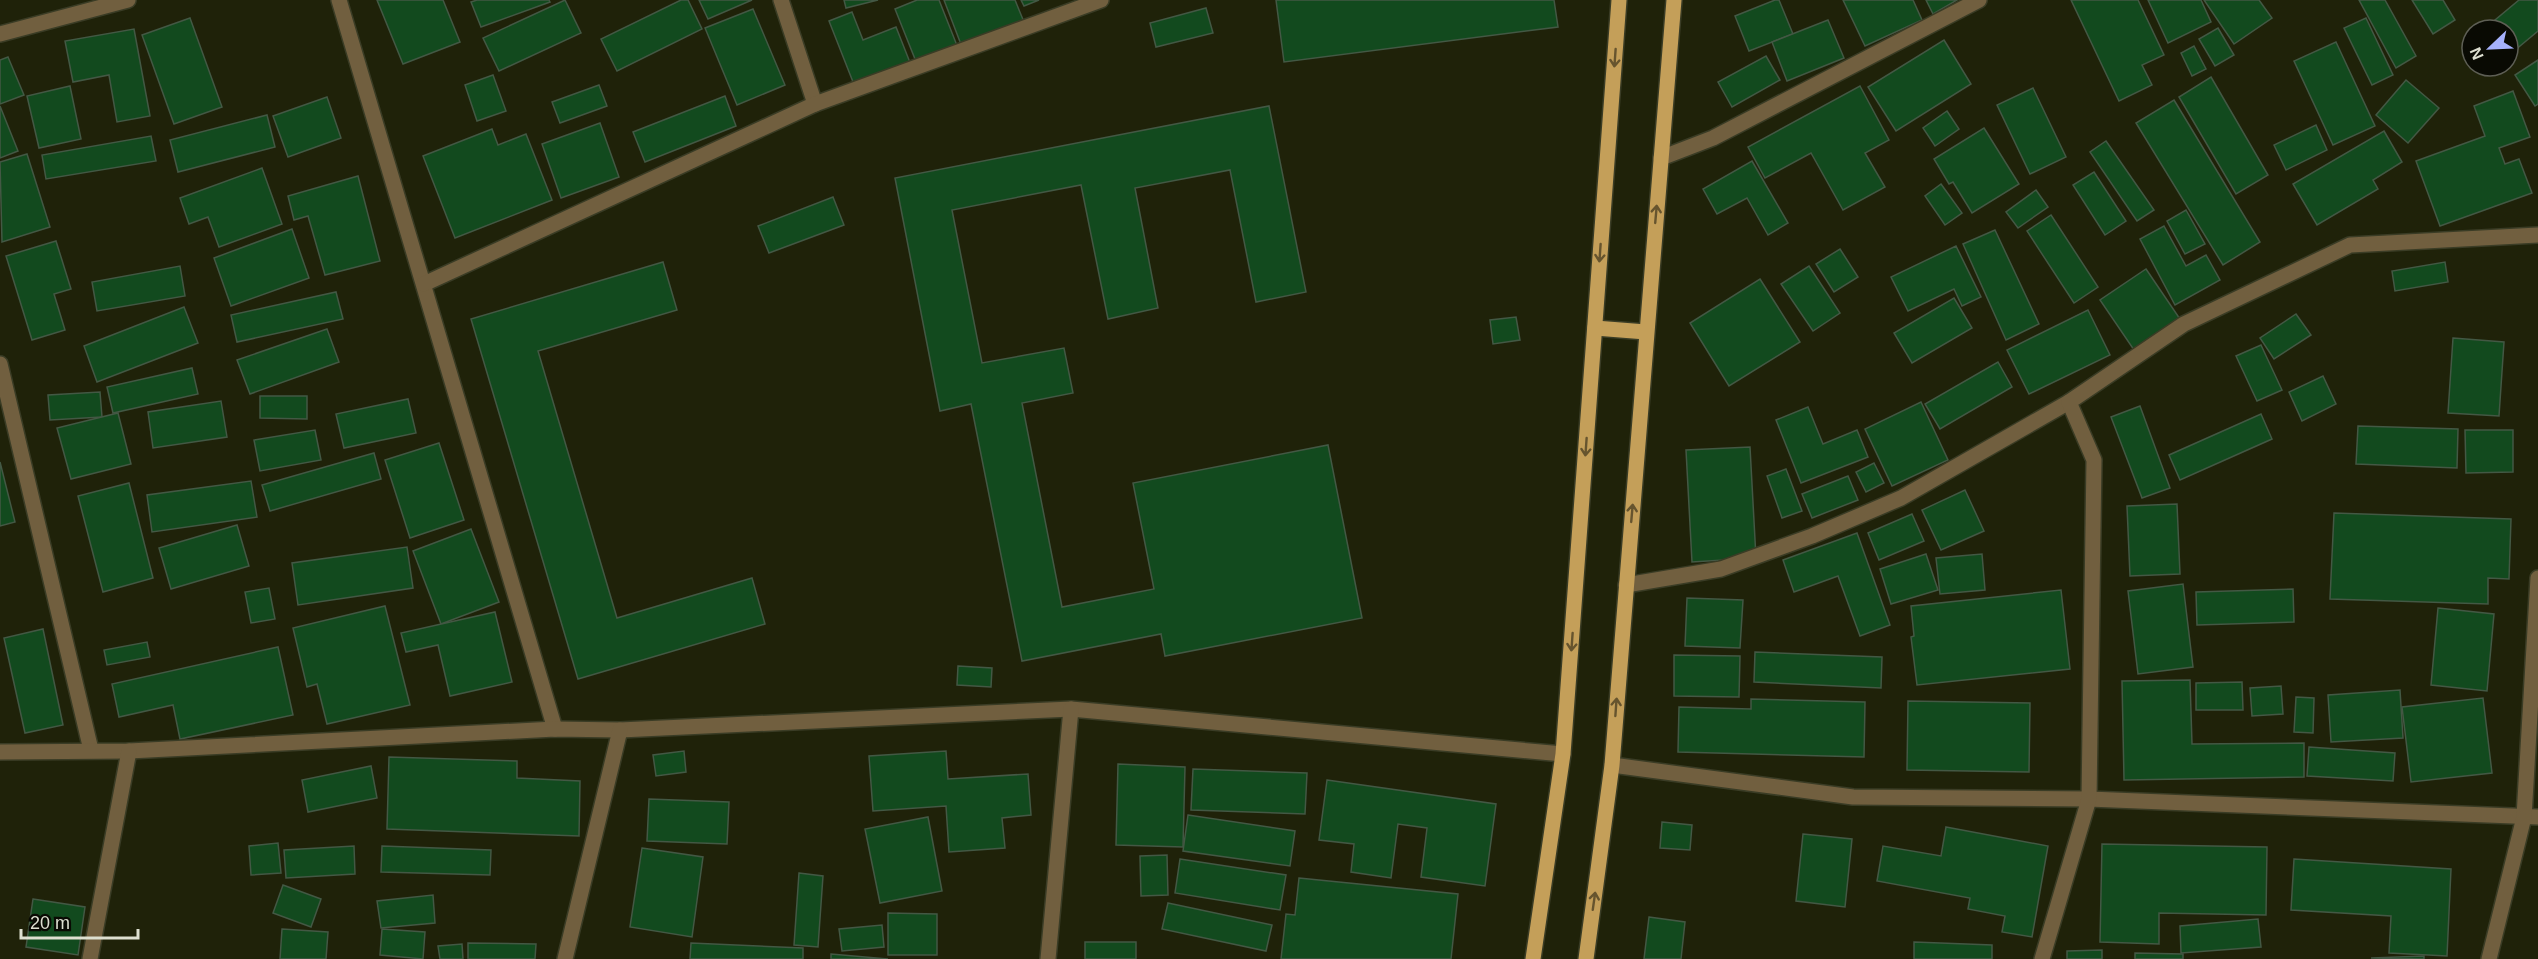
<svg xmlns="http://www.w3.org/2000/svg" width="2538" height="959" font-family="Arial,sans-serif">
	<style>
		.building { fill: #124a1e; stroke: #435844; stroke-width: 1.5 }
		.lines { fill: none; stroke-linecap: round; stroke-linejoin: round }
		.minor-casing { stroke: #3a3c25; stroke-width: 18 }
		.major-casing { stroke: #3a3c25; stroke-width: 18 }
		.minor { stroke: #715f3f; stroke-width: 15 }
		.major { stroke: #c49f59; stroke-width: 15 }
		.oneway { stroke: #66542e }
	</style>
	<rect width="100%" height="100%" fill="#1f2209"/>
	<g class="building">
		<polygon points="377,0 443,0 460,42 403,64"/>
		<polygon points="477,0 549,0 550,2 481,27 471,2"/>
		<polygon points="565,0 581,33 499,71 483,38"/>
		<polygon points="681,0 688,0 702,29 617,71 601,39"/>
		<polygon points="699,0 752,0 708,19"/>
		<polygon points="844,0 878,0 846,8"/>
		<polygon points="917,0 939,0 958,48 917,64 895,9"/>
		<polygon points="944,0 1015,0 1024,22 962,47"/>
		<polygon points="1021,0 1039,0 1024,6"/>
		<polygon points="1276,0 1554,0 1558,27 1284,62"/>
		<polygon points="1775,0 1779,0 1793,34 1749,51 1735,16"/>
		<polygon points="1843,0 1913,0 1922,20 1865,46"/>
		<polygon points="1926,0 1957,0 1933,14"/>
		<polygon points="2071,0 2138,0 2164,55 2142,65 2152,85 2119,101"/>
		<polygon points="2148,0 2201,0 2211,22 2168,43"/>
		<polygon points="2204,0 2259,0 2272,18 2234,44"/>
		<polygon points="2359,0 2385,0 2416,56 2396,68"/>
		<polygon points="2412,0 2443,0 2455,20 2433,34"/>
		<polygon points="2519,0 2538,0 2538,31 2508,56 2508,30 2483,30"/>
		<polygon points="1206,8 1213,33 1156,47 1150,23"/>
		<polygon points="753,9 785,85 737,105 705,28"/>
		<polygon points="852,12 863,40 896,27 911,65 855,87 829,21"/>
		<polygon points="190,18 222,107 174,124 142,35"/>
		<polygon points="2366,18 2393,75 2372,85 2344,28"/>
		<polygon points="1828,20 1844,58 1787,81 1772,42"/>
		<polygon points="2218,28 2234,55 2215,66 2199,39"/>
		<polygon points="134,29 150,116 117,122 109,75 73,82 65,41"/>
		<polygon points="1944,40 1971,84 1896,131 1868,87"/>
		<polygon points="2336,42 2375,126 2333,145 2294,61"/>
		<polygon points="2194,46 2206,69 2192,76 2181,53"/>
		<polygon points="1766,56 1780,80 1732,107 1718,82"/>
		<polygon points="8,57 24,95 0,104 0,60"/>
		<polygon points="2538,60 2538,104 2535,106 2515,75"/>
		<polygon points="493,75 506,111 477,121 465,85"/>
		<polygon points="2211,77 2268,175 2236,194 2179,97"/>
		<polygon points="2406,80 2439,108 2408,143 2376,115"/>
		<polygon points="599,85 607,106 560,123 552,102"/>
		<polygon points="70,86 81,139 39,148 27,96"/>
		<polygon points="1860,86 1889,140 1865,153 1885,187 1843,210 1811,153 1765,178 1748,147"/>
		<polygon points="2033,88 2066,157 2030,174 1997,105"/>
		<polygon points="2513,91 2530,137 2499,148 2505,164 2519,159 2532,193 2440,226 2416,161 2485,136 2474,106"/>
		<polygon points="725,96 736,126 645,162 633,132"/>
		<polygon points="327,97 341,138 288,157 273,116"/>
		<polygon points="2174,100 2260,242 2223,265 2136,123"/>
		<polygon points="0,106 18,151 0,158"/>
		<polygon points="1269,106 1306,292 1256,302 1230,170 1135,188 1158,308 1108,319 1081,185 952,210 982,363 1064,348 1073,393 1022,403 1062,607 1154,589 1133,483 1328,445 1362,618 1165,656 1161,634 1022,661 971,404 940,411 895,178"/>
		<polygon points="1947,111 1959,129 1935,146 1923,128"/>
		<polygon points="267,115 275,147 178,172 170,140"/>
		<polygon points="600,123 619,177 561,198 542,144"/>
		<polygon points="2316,125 2327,150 2286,170 2274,145"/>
		<polygon points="1984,128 2019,184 1972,213 1953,182 1949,184 1934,159"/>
		<polygon points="492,129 498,145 526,134 552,200 455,238 423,156"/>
		<polygon points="2384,131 2402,162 2373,180 2378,189 2317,225 2293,184"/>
		<polygon points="151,136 156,161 46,179 42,155"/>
		<polygon points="2106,141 2154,210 2137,221 2090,152"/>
		<polygon points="27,154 50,227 2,242 0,162"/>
		<polygon points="1752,161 1788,223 1768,235 1747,198 1717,214 1703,189"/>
		<polygon points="262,168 282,224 219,247 208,217 189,224 180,198"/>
		<polygon points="2094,172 2126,221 2105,235 2073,185"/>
		<polygon points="358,176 380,261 325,275 308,216 294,220 288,196"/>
		<polygon points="1941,184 1962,213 1945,225 1925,196"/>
		<polygon points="2036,190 2048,207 2018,228 2006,212"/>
		<polygon points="833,197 844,225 769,253 758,226"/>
		<polygon points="2186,210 2205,244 2185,254 2167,221"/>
		<polygon points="2051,215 2098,287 2074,303 2027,231"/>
		<polygon points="2164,226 2186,266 2206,255 2220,280 2175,305 2140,239"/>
		<polygon points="292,229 309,278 231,306 214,258"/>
		<polygon points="1995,230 2039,324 2006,340 1963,244"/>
		<polygon points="56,241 71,289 54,294 65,330 32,340 6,256"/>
		<polygon points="1956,246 1981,297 1962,306 1954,289 1908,311 1891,277"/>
		<polygon points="1840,249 1858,277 1834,292 1816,264"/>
		<polygon points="663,262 677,310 538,351 617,618 752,578 765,624 578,679 471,319"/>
		<polygon points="2445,262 2448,282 2395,291 2392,271"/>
		<polygon points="180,266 185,296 97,311 92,282"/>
		<polygon points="1809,266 1840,313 1813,331 1781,284"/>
		<polygon points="2146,269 2180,319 2134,350 2100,300"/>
		<polygon points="1760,279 1800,342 1729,386 1690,323"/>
		<polygon points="336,292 343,319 237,342 231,315"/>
		<polygon points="1954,298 1972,328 1912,363 1894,333"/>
		<polygon points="184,307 198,343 97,382 84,346"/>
		<polygon points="2088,310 2110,355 2029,394 2007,350"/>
		<polygon points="2296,314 2311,335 2274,359 2260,338"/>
		<polygon points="1516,317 1520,340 1493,344 1490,320"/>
		<polygon points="327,329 339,362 250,394 237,360"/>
		<polygon points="2453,338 2504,342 2499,416 2448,413"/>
		<polygon points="2261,345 2282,390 2257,401 2236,356"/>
		<polygon points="1998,362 2012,387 1940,429 1925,404"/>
		<polygon points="192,368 198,394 113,413 107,387"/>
		<polygon points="2323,376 2336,404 2302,421 2289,392"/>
		<polygon points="100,392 102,417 50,420 48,395"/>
		<polygon points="260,396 307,396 307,419 260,418"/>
		<polygon points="408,399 416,433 344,448 336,414"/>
		<polygon points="221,401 227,437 153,448 148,412"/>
		<polygon points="1921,402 1948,460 1892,486 1865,429"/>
		<polygon points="2140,406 2170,488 2142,498 2111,417"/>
		<polygon points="1808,407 1823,444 1857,430 1868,457 1801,483 1776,420"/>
		<polygon points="118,413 131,464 71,479 57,428"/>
		<polygon points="2261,414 2272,439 2180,480 2169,455"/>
		<polygon points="2358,426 2458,429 2457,468 2356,464"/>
		<polygon points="315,430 321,460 260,471 254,440"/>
		<polygon points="2465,430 2513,430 2513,472 2466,473"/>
		<polygon points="439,443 464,520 410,538 385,460"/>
		<polygon points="1750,447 1756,558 1692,562 1686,450"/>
		<polygon points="374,453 381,479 270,511 262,485"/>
		<polygon points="0,462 15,522 0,526"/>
		<polygon points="1874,463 1884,483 1866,492 1856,472"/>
		<polygon points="1786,469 1802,511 1782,518 1767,476"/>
		<polygon points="1848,476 1858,500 1812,518 1802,494"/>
		<polygon points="251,481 257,517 152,532 147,495"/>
		<polygon points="129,483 153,578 103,592 78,496"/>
		<polygon points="1965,490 1984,531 1941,550 1922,510"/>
		<polygon points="2177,504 2180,574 2130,576 2127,506"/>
		<polygon points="2334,513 2511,519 2509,579 2488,578 2488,604 2330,599"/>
		<polygon points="1912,514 1924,541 1879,560 1868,533"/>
		<polygon points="237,525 249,566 171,589 159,548"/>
		<polygon points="471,529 499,602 441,624 413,551"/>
		<polygon points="1857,533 1890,625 1860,636 1838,576 1794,592 1783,560"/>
		<polygon points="407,547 413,588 298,605 292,563"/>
		<polygon points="1926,554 1938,590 1891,604 1880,569"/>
		<polygon points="1982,554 1985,590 1940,594 1936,558"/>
		<polygon points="2183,584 2193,667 2138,674 2128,591"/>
		<polygon points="269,588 275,619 251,623 245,592"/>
		<polygon points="2293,589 2294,622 2197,625 2196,592"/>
		<polygon points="2061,590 2070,669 1917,685 1911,637 1914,636 1911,606"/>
		<polygon points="1687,598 1743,600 1740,648 1685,646"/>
		<polygon points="385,606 410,705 327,724 317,684 307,687 293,628"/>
		<polygon points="2438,608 2494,614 2487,691 2431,685"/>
		<polygon points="495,612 512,682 450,696 438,645 406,652 401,633"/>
		<polygon points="43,629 63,725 25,733 4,638"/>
		<polygon points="147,642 150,657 107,665 104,650"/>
		<polygon points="278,647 293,715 180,739 173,705 119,717 112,684"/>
		<polygon points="1755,652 1882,657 1881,688 1754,682"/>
		<polygon points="1674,655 1740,656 1739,697 1674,696"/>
		<polygon points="958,666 992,668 991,687 957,685"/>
		<polygon points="2190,680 2192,744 2304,743 2304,777 2124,780 2122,681"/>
		<polygon points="2242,682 2243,710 2196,710 2196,683"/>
		<polygon points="2281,686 2283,714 2252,716 2250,688"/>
		<polygon points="2400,690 2403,738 2331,742 2328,695"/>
		<polygon points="2296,697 2314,698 2313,733 2294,732"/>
		<polygon points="2483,698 2492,773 2411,782 2402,707"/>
		<polygon points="1751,699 1865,702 1864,757 1678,752 1679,707 1751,709"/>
		<polygon points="1908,701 2030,703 2029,772 1907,770"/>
		<polygon points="2309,747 2395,753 2393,781 2307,776"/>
		<polygon points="684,751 686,772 656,776 653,755"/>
		<polygon points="946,751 948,779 1028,774 1031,815 1002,818 1005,848 949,852 946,806 873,811 869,756"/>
		<polygon points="389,757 517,761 517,778 580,781 579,836 387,829"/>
		<polygon points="1118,764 1185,767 1183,847 1116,845"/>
		<polygon points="371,766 377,798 308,812 302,780"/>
		<polygon points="1193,769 1307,773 1305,814 1191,810"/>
		<polygon points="1327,780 1496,804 1485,886 1421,877 1427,828 1398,824 1391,878 1351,872 1354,844 1319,840"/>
		<polygon points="649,799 729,802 727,844 647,841"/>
		<polygon points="1188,815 1295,831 1290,866 1183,851"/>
		<polygon points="928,817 942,891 880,903 865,829"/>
		<polygon points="1662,822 1692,825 1690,850 1660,848"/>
		<polygon points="1946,827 2048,846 2032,937 2002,932 2005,916 1968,909 1970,898 1877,881 1883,846 1941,856"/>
		<polygon points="1803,834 1852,839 1845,907 1796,901"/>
		<polygon points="278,843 281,873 251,875 249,846"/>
		<polygon points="2102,844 2267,847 2266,915 2159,913 2159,944 2100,942"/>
		<polygon points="354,846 355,874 286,878 284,850"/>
		<polygon points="382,846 491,850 490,875 381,872"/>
		<polygon points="642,848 703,857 692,937 630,927"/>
		<polygon points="1167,855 1168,895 1141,896 1140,856"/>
		<polygon points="1180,859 1286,875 1280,910 1175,893"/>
		<polygon points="2294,859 2451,869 2447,956 2389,953 2391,916 2291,910"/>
		<polygon points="799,873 823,876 818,947 794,945"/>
		<polygon points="1299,878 1458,894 1451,959 1281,959 1286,914 1295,915"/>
		<polygon points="283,885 321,899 311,927 273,913"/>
		<polygon points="433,895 435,923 381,928 377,901"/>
		<polygon points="33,899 85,907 78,955 26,947"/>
		<polygon points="1168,903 1272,925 1266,951 1162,929"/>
		<polygon points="888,913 937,914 937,955 888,955"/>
		<polygon points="1649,917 1685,922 1681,959 1644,959"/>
		<polygon points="2258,919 2261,947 2181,953 2180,926"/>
		<polygon points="882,925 884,947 842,951 839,929"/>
		<polygon points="282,929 328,932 326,959 280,959"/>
		<polygon points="382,929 425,932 423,959 380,955"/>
		<rect x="1085" y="942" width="51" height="17"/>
		<polygon points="1914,942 1992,945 1992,959 1914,959"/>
		<polygon points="468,943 536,944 535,959 468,959"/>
		<polygon points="691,943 803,948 803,959 690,959"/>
		<polygon points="462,944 463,959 440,959 438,946"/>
		<polygon points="2102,950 2102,959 2067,959 2067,951"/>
		<polygon points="2135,953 2183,954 2183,959 2135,959"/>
		<polygon points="831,954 888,959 831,959"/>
		<polygon points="2424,956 2424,959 2371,958"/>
	</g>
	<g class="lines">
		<defs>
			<g id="minor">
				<polyline points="339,0 555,729"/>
				<polyline points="781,0 815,104"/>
				<polyline points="0,34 128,0"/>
				<polyline points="1661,158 1713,138 1979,0"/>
				<polyline points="424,284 815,104 1101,0"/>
				<polyline points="0,364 91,750"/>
				<polyline points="1626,585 1721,569 1812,536 1901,498 2069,402"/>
				<polyline points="0,752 129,751 555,729 620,730 1071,709 1563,754"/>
				<polyline points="1612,765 1853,797 2089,799 2538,817"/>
				<polyline points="90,959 129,751"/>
				<polyline points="565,959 620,730"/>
				<polyline points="1048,959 1071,709"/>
				<polyline points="2042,959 2089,799 2094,460 2069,402 2184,324 2350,245 2538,235"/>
				<polyline points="2489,959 2524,817 2538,578"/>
			</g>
			<g id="major">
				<polyline points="1595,328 1646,332"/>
				<polyline points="1533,959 1563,754 1619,0"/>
				<polyline points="1586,959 1612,765 1674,0"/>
			</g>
		</defs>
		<use href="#minor" class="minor-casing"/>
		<use href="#major" class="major-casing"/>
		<use href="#minor" class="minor"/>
		<use href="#major" class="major"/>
	</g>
	<defs><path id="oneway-shaft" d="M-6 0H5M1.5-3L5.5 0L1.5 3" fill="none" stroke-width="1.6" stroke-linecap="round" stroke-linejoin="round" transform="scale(1.5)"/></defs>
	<g class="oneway">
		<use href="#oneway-shaft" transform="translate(1615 58) rotate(94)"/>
		<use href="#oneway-shaft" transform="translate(1656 214) rotate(-85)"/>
		<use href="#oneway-shaft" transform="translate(1600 253) rotate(94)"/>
		<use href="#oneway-shaft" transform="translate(1586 447) rotate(94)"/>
		<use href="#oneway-shaft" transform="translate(1632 513) rotate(-85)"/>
		<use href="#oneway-shaft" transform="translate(1572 642) rotate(94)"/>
		<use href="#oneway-shaft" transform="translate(1616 707) rotate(-86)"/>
		<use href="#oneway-shaft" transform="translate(1594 901) rotate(-82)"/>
	</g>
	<g transform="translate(2490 48) rotate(247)"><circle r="28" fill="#090a03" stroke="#5e5f55" stroke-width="1.5"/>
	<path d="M0-4.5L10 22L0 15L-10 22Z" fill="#a5b1fc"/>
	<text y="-9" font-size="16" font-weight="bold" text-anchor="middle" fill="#dddfd0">N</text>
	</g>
	<path d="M21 929v9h117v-9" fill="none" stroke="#dddfd0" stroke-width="3"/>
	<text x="30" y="929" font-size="18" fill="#dddfd0" stroke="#090a03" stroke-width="4.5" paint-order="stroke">20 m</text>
</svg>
